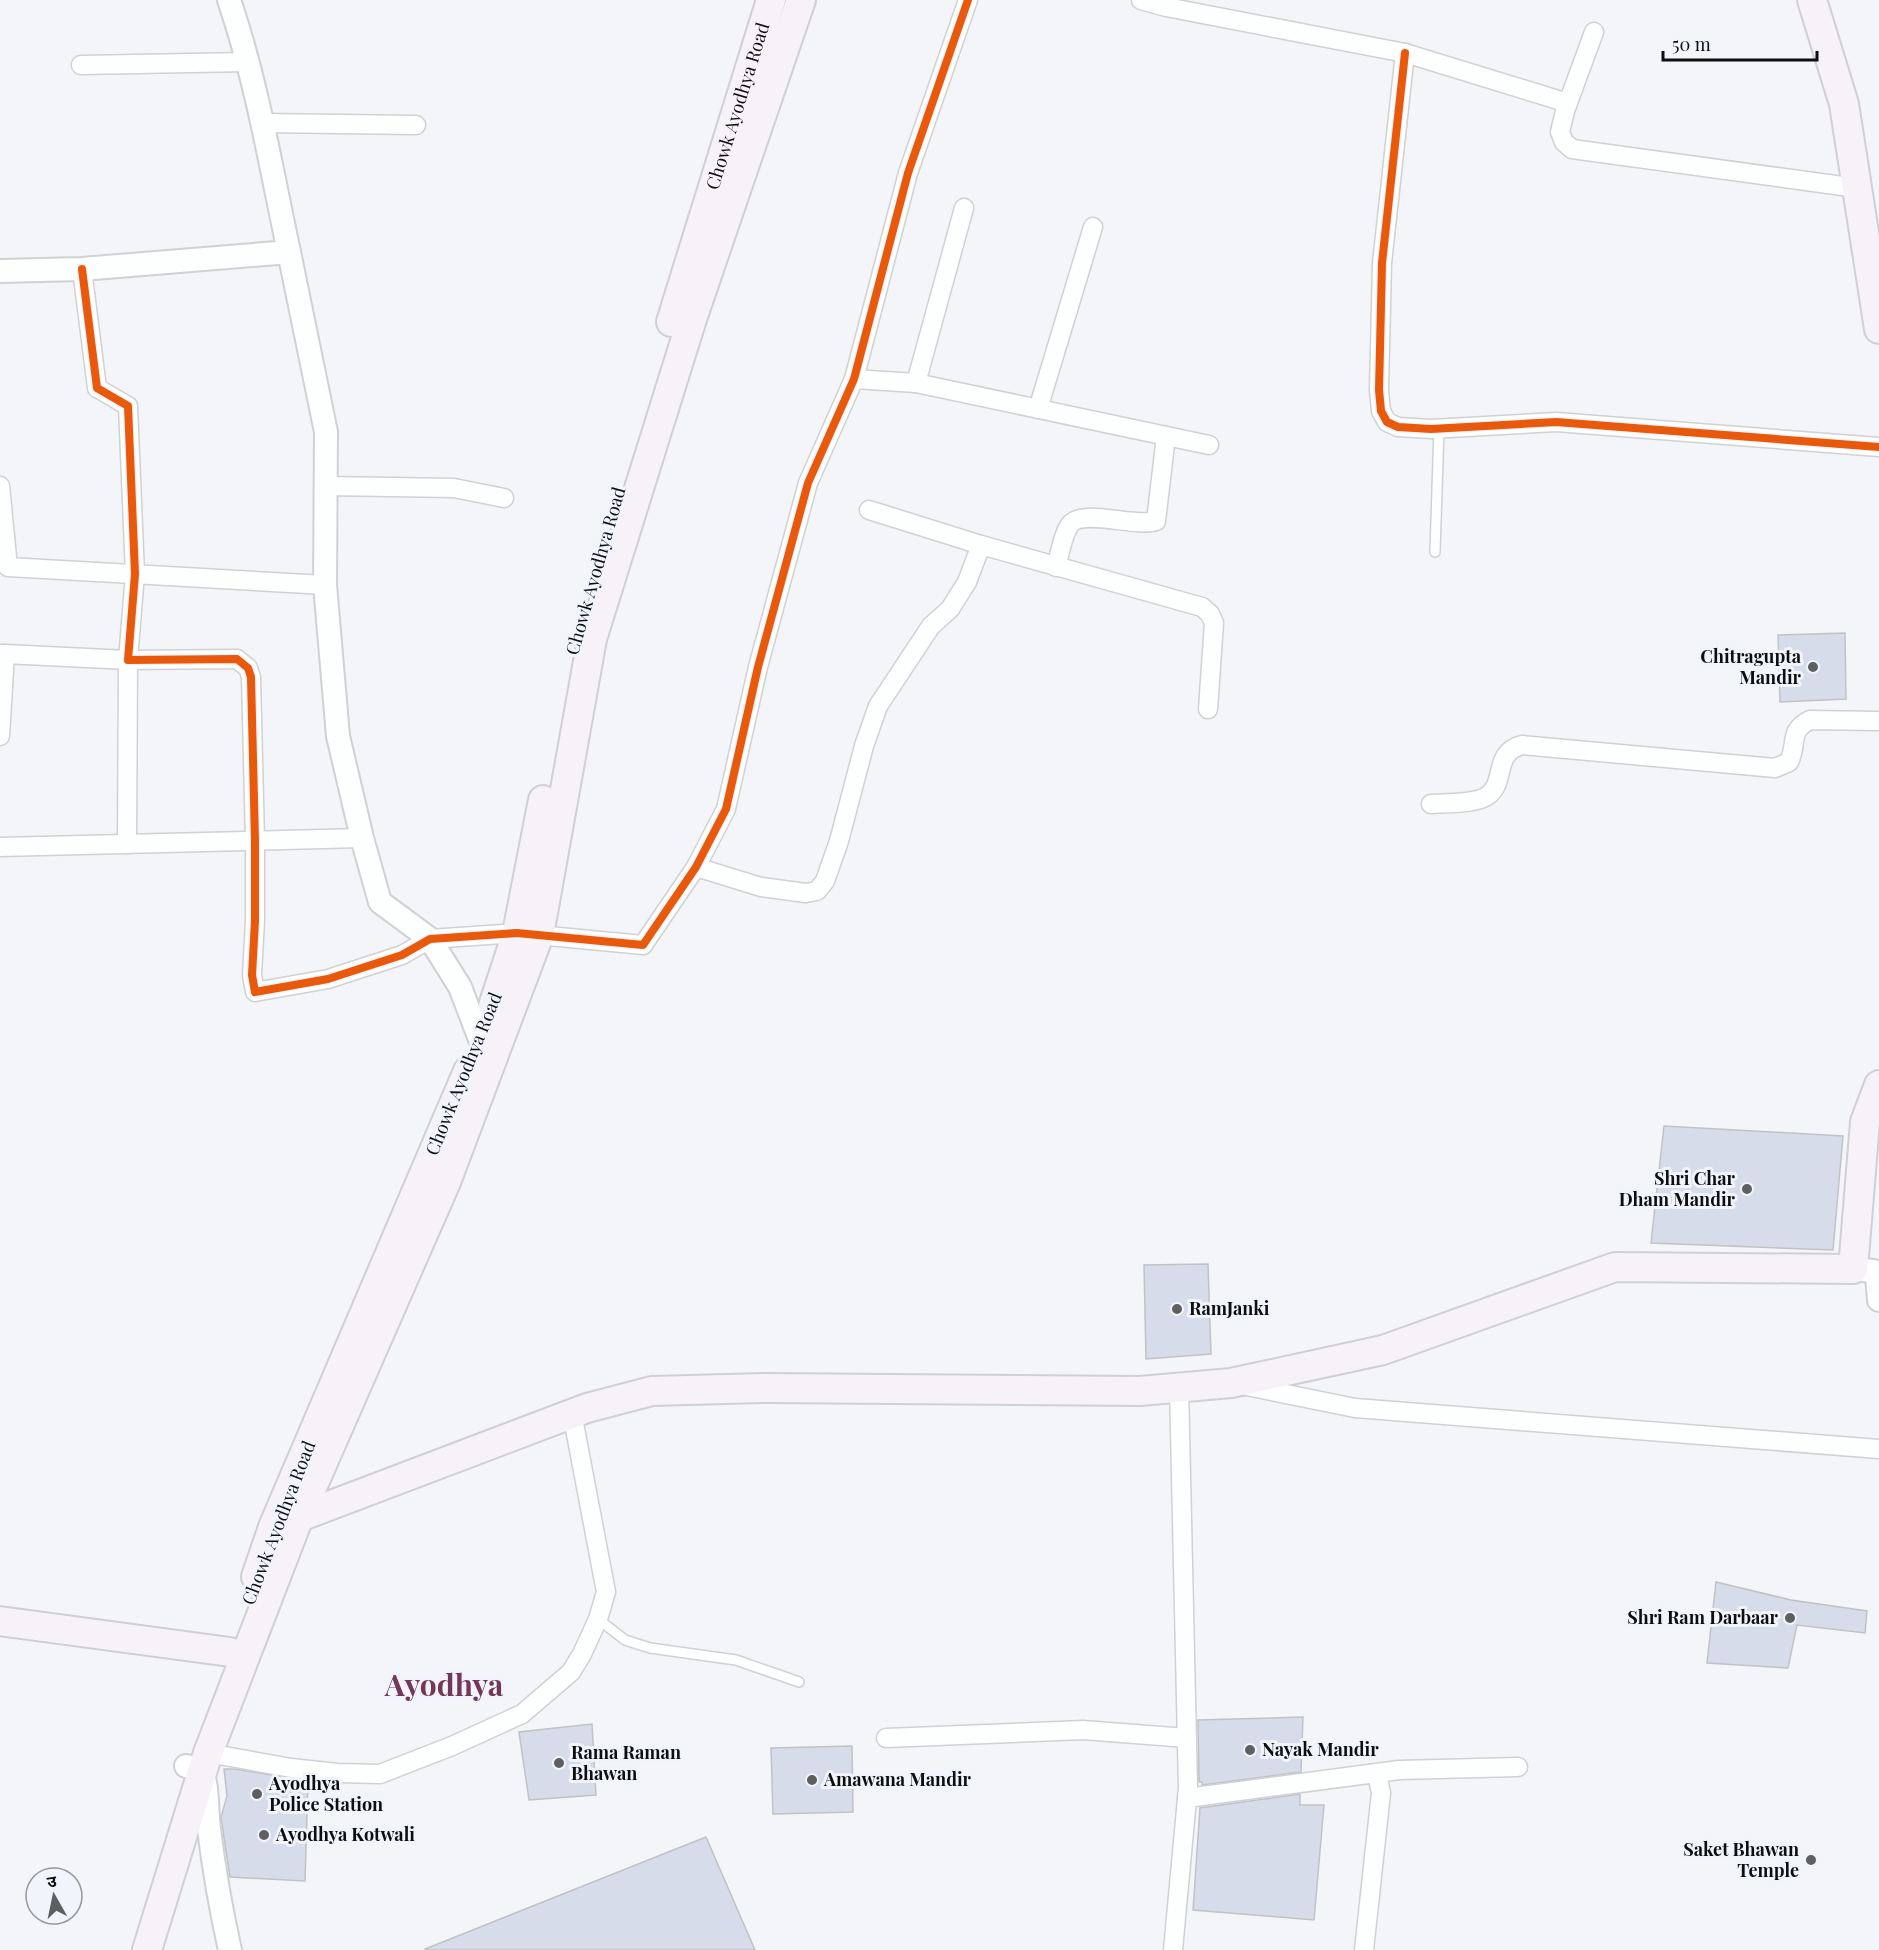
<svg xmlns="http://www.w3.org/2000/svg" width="1879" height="1950" font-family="'Playfair Display','Noto Sans Devanagari',serif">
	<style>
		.building { fill: #d6dce9; stroke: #c1c2c4; stroke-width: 1.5 }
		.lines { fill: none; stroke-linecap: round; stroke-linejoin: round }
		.service-casing { stroke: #d0d1d3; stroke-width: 12 }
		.minor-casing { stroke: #d0d1d3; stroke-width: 21 }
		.tertiary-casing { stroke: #d0d1d3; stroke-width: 26 }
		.primary-casing { stroke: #cfd0d2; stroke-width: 32 }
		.service { stroke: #fdfefe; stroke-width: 9 }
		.minor { stroke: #fdfefe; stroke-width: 18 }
		.tertiary { stroke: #fdfefe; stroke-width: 22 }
		.primary { stroke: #f7f2f8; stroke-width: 28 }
		.cycleway-casing { stroke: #f1f4fa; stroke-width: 11 }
		.cycleway { stroke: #e8590c; stroke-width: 8 }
		.poi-dot { fill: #5e5f61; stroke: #f1f4fa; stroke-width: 2 }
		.labels { text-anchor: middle; stroke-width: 6; stroke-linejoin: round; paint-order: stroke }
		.street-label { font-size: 18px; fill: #0d0e10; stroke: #f1f4fa }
		.poi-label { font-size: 18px; font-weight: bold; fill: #0d0e10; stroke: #f1f4fa; text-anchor: start }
		.town-label { font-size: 30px; font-weight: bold; fill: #74365b; stroke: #f1f4fa }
	</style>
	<rect width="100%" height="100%" fill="#f3f5f8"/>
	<g class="building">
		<polygon points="1845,633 1846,699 1780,702 1778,635"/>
		<polygon points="1664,1126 1843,1136 1833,1250 1651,1243"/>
		<polygon points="1208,1264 1211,1354 1146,1359 1144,1265"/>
		<polygon points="1716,1582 1791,1600 1867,1611 1865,1633 1797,1625 1788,1668 1707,1663"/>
		<polygon points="1303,1717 1301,1772 1202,1785 1202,1782 1199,1782 1198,1720"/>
		<polygon points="592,1724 596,1795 529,1800 519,1732"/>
		<polygon points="852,1746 853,1812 773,1814 771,1748"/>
		<polygon points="224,1769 234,1769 308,1781 305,1881 230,1877 221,1817 227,1796"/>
		<polygon points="1300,1794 1300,1805 1324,1805 1314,1920 1193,1910 1200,1808"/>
		<polygon points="706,1837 755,1950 425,1950 425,1949"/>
	</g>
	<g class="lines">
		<defs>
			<g id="service">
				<polyline points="1435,552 1439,428"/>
				<polyline points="598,1619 625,1640 650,1648 736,1660 799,1682"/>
			</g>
			<g id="minor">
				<polyline points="1141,0 1166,7 1405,53 1568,103"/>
				<polyline points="1594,32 1565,111 1560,132 1564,142 1572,149 1857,188"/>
				<polyline points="1405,53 1382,263 1379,390 1381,411 1387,422 1398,427 1431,429 1556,422 1879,447"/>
				<polyline points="81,65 247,62"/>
				<polyline points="262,123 416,125"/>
				<polyline points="82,269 97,388 128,406 135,574 128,660 237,659 248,668 251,677 255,841 255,921 252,975 255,992 328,979 402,955 430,939 517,933 643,945 696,867 726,809 758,667 808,483 854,379 908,173 968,0"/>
				<polyline points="854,379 916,383 1209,445"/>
				<polyline points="916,383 964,208"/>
				<polyline points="1038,409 1093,227"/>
				<polyline points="0,486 8,567 325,585"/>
				<polyline points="326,486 454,488 504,498"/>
				<polyline points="869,510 981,545 1202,607 1210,614 1214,623 1208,709"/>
				<path d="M1056 567C1060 554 1062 537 1069 526 1080 507 1135 528 1156 521L1166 436"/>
				<polyline points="0,654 5,654 0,736"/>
				<polyline points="5,654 128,660 127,844"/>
				<path d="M1431 804C1445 803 1476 804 1487 796 1507 783 1492 753 1522 745L1775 768 1789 762C1798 743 1788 731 1810 720L1879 721"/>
				<polyline points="0,847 362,838"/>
				<polyline points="696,867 761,887 806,893 817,891 825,881 839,841 864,746 878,706 931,626 950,609 967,582 981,545"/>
				<polyline points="1242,1385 1355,1408 1879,1449"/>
				<polyline points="886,1738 1083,1730 1187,1738"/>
				<polyline points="208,1753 291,1768 337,1773 380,1774 452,1746 522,1714 571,1672 582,1654 598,1619 606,1592 572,1413"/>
				<polyline points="1187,1798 1399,1770 1518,1767"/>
				<polyline points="1173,1950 1188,1788 1179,1386"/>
				<polyline points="1364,1950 1381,1793 1377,1774"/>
			</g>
			<g id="tertiary">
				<path d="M229 0C257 82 271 168 289 252"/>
				<polyline points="0,271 82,269 289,252 326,432 325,585 338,736 362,838 380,902 430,939 460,987 481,1042"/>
				<polyline points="1853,1269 1873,1271 1877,1275 1879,1300"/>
				<path d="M186 1766 201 1769C209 1788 206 1809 209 1829 214 1870 221 1910 230 1950"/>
			</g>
			<g id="primary">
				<polyline points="1812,0 1844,104 1879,329"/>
				<path id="s1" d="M671 322 771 0"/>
				<polyline points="493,1006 517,933 543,800"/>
				<polyline points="289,1521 587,1408 652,1391 766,1388 1140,1391 1231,1383 1383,1350 1615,1267 1853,1269 1865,1122 1879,1085"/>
				<polyline points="256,1577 273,1527 468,1071"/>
				<polyline points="0,1621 230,1652"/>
				<polyline points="147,1950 208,1753 299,1517 446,1182 539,935 592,639 692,319 801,0"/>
			</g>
		</defs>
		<use href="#service" class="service-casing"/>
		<use href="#minor" class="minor-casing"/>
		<use href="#tertiary" class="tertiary-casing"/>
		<use href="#primary" class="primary-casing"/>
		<use href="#service" class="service"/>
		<use href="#minor" class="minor"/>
		<use href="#tertiary" class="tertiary"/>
		<use href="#primary" class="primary"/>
		<defs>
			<g id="cycleway">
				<polyline points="1405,53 1382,263 1379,390 1381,411 1387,422 1398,427 1431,429 1556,422 1879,447"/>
				<polyline points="82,269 97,388 128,406 135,574 128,660 237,659 248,668 251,677 255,841 255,921 252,975 255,992 328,979 402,955 430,939 517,933 643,945 696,867 726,809 758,667 808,483 854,379 908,173 968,0"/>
			</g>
		</defs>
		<use href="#cycleway" class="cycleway-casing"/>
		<use href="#cycleway" class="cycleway"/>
	</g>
	<g class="poi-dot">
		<circle cx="1813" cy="667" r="6"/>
		<circle cx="1747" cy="1189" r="6"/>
		<circle cx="1177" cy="1309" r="6"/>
		<circle cx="1790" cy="1618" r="6"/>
		<circle cx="1250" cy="1750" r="6"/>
		<circle cx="559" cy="1763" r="6"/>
		<circle cx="812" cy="1780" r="6"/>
		<circle cx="257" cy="1794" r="6"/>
		<circle cx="264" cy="1835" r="6"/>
		<circle cx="1811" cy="1860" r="6"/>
	</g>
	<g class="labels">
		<g class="street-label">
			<text dy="6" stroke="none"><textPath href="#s1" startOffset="226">Chowk Ayodhya Road</textPath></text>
			<text transform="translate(596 571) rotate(-74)" y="6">Chowk Ayodhya Road</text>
			<text transform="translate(464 1074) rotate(-68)" y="6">Chowk Ayodhya Road</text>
			<text transform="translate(279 1523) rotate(-69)" y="6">Chowk Ayodhya Road</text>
		</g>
		<g class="poi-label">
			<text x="1801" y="663" text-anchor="end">Chitragupta<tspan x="1801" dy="21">Mandir</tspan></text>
			<text x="1735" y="1185" text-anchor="end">Shri Char<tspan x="1735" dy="21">Dham Mandir</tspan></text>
			<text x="1189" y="1315">RamJanki</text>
			<text x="1778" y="1624" text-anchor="end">Shri Ram Darbaar</text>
			<text x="1262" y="1756">Nayak Mandir</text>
			<text x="571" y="1759">Rama Raman<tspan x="571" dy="21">Bhawan</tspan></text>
			<text x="824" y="1786">Amawana Mandir</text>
			<text x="269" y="1790">Ayodhya<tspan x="269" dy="21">Police Station</tspan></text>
			<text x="276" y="1841">Ayodhya Kotwali</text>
			<text x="1799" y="1856" text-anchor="end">Saket Bhawan<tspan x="1799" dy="21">Temple</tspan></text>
		</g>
		<g class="town-label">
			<text x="444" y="1696">Ayodhya</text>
		</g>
	</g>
	<g transform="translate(54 1896) rotate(351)"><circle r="28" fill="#f1f4fa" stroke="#96989c" stroke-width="1.5"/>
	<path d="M0-4.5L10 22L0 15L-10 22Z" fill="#5e5f61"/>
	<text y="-9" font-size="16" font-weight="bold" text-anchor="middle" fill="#0d0e10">उ</text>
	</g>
	<path d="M1663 51v9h154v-9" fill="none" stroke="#0d0e10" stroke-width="3"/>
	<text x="1672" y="51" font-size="18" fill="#0d0e10" stroke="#f1f4fa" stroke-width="4.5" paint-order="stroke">50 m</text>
</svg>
